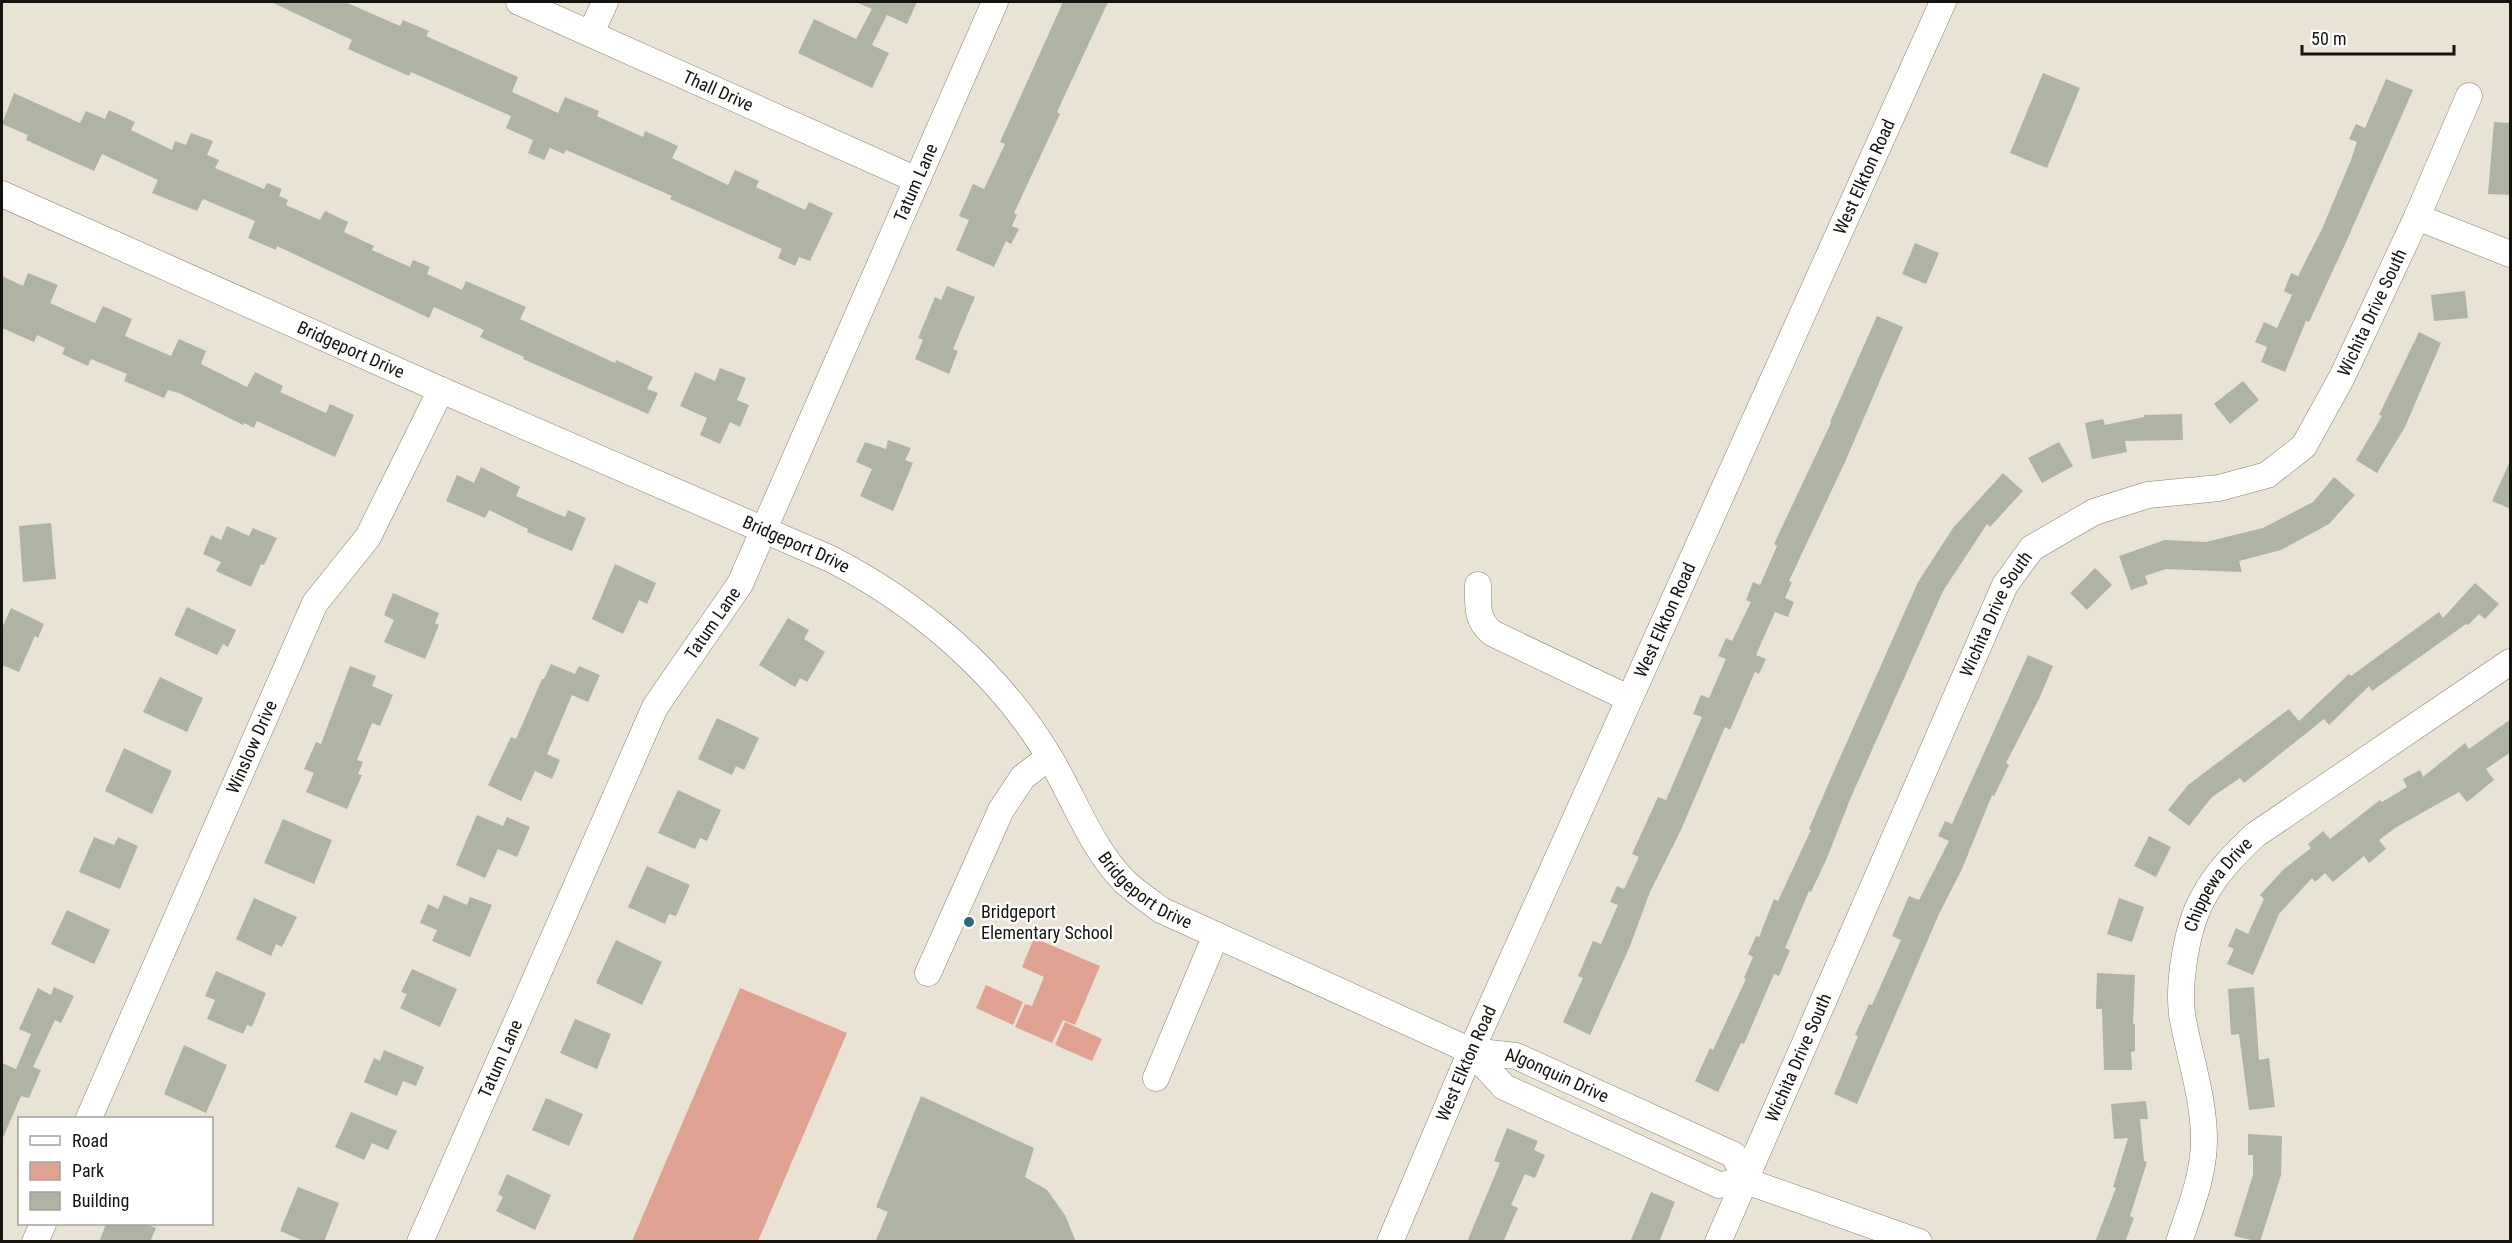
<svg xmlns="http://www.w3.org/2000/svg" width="2512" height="1243" font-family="'Roboto Condensed',sans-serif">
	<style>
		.green { fill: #dfa292 }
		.building { fill: #afb3a4 }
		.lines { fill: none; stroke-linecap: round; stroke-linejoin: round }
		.minor-casing { stroke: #878274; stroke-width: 27 }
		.minor { stroke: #fff; stroke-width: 26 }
		.poi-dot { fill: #2f6881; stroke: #fff; stroke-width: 2 }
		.labels { text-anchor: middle; stroke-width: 4.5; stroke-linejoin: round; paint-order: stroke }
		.street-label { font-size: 18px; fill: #15130e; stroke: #fff }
		.poi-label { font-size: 18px; fill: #15130e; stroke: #fff; text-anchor: start }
	</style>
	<rect width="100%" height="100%" fill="#e8e3d4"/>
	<g class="green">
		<polygon points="1034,938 1100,966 1075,1025 1063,1020 1052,1043 1015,1027 1025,1004 1032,1006 1044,977 1022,967"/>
		<polygon points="986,985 1023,1002 1013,1025 976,1008"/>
		<polygon points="740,988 847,1033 758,1241 632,1241"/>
		<polygon points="1065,1022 1102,1039 1092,1061 1055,1045"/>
	</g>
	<g class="building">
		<polygon points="271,2 345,2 400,26 403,20 429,31 426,36 518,77 512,92 558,113 565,97 599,111 597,116 643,137 645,131 678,146 672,158 728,185 735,170 759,181 756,187 805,210 809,202 833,213 810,261 799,257 795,266 778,258 782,249 670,199 672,196 566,150 564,154 550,148 544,160 528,153 533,140 506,128 511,116 411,72 409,76 348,49 352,40"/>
		<polygon points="856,2 917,2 907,24 887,15 872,45 889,53 872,88 798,53 814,19 856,39 872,9"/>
		<polygon points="1063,2 1108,2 1057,112 1060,114 1014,213 1017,215 1012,226 1019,229 1011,244 1006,241 994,267 956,250 969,220 959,216 973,184 984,189 1005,144 1000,142"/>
		<polygon points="2043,73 2080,88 2047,168 2010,153"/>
		<polygon points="2386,79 2413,90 2347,240 2309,322 2306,321 2285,372 2261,362 2267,347 2255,342 2264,322 2277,328 2292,295 2284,291 2291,273 2298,276 2322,229 2351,160 2357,142 2349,139 2356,124 2365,128"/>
		<polygon points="14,93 80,123 86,111 105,119 109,110 135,122 131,130 172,150 175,141 186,145 191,133 213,141 207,155 219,160 215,168 264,189 267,183 282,189 279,196 288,200 286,205 320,220 325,211 348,222 344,232 374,246 372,250 410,267 413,260 430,267 427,274 462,290 466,281 526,307 520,319 615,363 616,360 653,377 647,389 658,393 648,414 523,359 524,357 480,337 484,330 434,307 429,318 277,246 276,250 248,238 255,221 203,199 197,211 152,193 158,180 102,154 94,171 26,140 28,135 2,124"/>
		<polygon points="2494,122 2511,123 2511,195 2488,194"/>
		<polygon points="1915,243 1939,253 1926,284 1902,274"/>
		<polygon points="28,273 58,285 50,303 95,323 103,306 132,319 125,336 171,356 179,339 206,351 201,364 247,387 255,372 283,386 280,392 326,413 330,404 354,415 335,457 257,421 254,428 244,423 243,425 179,393 168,390 164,398 124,381 127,374 91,359 88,366 62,354 65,348 37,335 34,342 2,328 2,276 23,286"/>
		<polygon points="947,286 975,297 953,349 958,351 949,374 915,359 923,340 918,338 935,297 941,300"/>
		<polygon points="2465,291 2468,318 2434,321 2431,295"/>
		<polygon points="1877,316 1903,327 1845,462 1789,581 1792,582 1785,598 1794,602 1788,617 1775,612 1756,655 1766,659 1759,674 1755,672 1730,730 1725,727 1681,830 1650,892 1630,946 1590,1035 1563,1022 1583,978 1578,976 1593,941 1601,944 1618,905 1610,902 1617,886 1624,889 1639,857 1632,854 1658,797 1666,800 1702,717 1693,714 1701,695 1709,698 1726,659 1718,656 1726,638 1732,641 1751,602 1746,600 1753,582 1760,585 1777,546 1774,544 1831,423 1830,422"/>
		<polygon points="2419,332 2441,343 2405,427 2377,473 2356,460 2382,416 2379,415"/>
		<polygon points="720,368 746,378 737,400 749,405 740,427 730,422 720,444 700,435 707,418 680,406 695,372 715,381"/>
		<polygon points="2243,381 2259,400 2230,424 2214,404"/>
		<polygon points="2182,414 2183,440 2125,441 2127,452 2092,459 2085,423 2103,419 2105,425 2144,417 2144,415"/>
		<polygon points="888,440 911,448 905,460 913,463 893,511 860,496 872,469 856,462 865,442 886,449"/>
		<polygon points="2059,442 2073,466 2042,483 2028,458"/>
		<polygon points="2511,459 2511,509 2492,501"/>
		<polygon points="481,467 520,487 516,496 565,517 568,510 586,518 572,551 527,532 528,529 489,510 485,518 446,501 457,475 474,483"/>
		<polygon points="2003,473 2023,491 1990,527 1987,524 1943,591 1851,797 1827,858 1811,892 1809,891 1785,948 1790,950 1779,976 1774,974 1744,1044 1741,1043 1718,1092 1695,1081 1710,1048 1713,1050 1746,979 1744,978 1753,957 1748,954 1756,936 1759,937 1774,899 1778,901 1811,830 1809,829 1830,780 1918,582 1953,528"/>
		<polygon points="2334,477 2355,495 2329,524 2281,550 2239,561 2242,572 2166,569 2145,576 2148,584 2131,590 2119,556 2165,540 2206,542 2263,528 2313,502"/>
		<polygon points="51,523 56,579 23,582 19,526"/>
		<polygon points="227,526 249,536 253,528 277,538 264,565 261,564 251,587 216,571 221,562 203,554 211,535 221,540"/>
		<polygon points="615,564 656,583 647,604 639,600 623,634 592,619"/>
		<polygon points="2095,568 2112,585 2087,610 2070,593"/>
		<polygon points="2475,583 2499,604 2485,619 2479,614 2468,625 2466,624 2372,691 2369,686 2329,725 2324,719 2244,783 2240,778 2212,797 2189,826 2168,810 2188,785 2289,709 2299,721 2349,674 2351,676 2439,612 2443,618"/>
		<polygon points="393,593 439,613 435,623 439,625 425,659 384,642 394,620 384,615"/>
		<polygon points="187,607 236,630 228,647 223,644 217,655 174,635"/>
		<polygon points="11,608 44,624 38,638 35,636 19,672 2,665 2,628"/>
		<polygon points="788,618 809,630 804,639 825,652 807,682 800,678 795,687 759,665"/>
		<polygon points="2028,655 2053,666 2039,699 2006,763 2009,765 1994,796 1992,795 1962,869 1939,914 1857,1104 1834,1094 1858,1036 1855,1035 1869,1004 1872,1005 1901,940 1892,936 1909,896 1919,900 1949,841 1938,836 1945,821 1952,824"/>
		<polygon points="551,664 575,674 579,666 600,675 588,702 572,695 547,754 560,760 552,779 535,771 521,801 488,785 511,737 516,739 542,679 544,679"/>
		<polygon points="350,666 376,676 372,686 393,695 380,726 372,723 357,760 363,762 358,774 362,775 347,809 306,792 314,773 304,769 316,742 321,744"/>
		<polygon points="160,677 203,698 187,732 143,712"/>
		<polygon points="717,718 759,738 744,770 736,766 732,775 698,759"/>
		<polygon points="2511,719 2511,752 2486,769 2494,780 2467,802 2459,792 2395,828 2379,840 2386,849 2369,863 2364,856 2333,882 2325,873 2315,882 2312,878 2279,914 2253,975 2227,964 2234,949 2228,946 2236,928 2248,934 2264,899 2260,895 2284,869 2311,848 2308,844 2323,831 2330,839 2380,800 2382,802 2407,787 2403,779 2420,770 2423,777 2465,743 2469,749"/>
		<polygon points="124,748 172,771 152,814 105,791"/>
		<polygon points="678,790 721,810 707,841 700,838 695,849 658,833"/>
		<polygon points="477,815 503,826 507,817 530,827 517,857 498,849 485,878 456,865"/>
		<polygon points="283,819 332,840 314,884 264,863"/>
		<polygon points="2149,836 2171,847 2156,877 2134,866"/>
		<polygon points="94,837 114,845 118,837 138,846 120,889 79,872"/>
		<polygon points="647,866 690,885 676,916 669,914 665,924 628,907"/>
		<polygon points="444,895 467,905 470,897 492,905 470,957 432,941 437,930 420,923 428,904 438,909"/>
		<polygon points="254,898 297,917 282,947 276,944 271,956 236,939"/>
		<polygon points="2119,898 2144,907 2132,942 2107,934"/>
		<polygon points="67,910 110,930 94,964 51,944"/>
		<polygon points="616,940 662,962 642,1005 596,983"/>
		<polygon points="412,969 457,989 440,1027 400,1008 407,994 401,992"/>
		<polygon points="216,971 266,993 252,1027 247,1025 243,1034 207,1019 215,1000 205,996"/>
		<polygon points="2097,973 2135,975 2133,1024 2135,1024 2135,1051 2131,1052 2132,1070 2104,1070 2102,1009 2096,1009"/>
		<polygon points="54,987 74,996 61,1023 55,1020 33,1067 41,1070 29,1098 21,1096 2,1140 2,1063 16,1069 31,1034 19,1029 38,988 51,995"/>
		<polygon points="2254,987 2259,1060 2269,1058 2275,1107 2249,1110 2239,1034 2231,1035 2228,989"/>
		<polygon points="575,1019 611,1034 597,1069 560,1053"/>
		<polygon points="184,1045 227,1065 206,1113 164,1094"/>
		<polygon points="384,1050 424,1067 416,1086 403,1081 397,1096 364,1082 374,1058 380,1061"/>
		<polygon points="921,1096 1034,1148 1025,1177 1047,1190 1065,1215 1076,1242 875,1242 888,1212 876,1207"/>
		<polygon points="546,1098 583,1114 569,1146 532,1130"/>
		<polygon points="2146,1101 2148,1119 2140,1119 2144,1161 2147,1162 2130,1216 2134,1218 2125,1242 2095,1242 2116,1188 2113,1187 2128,1138 2114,1139 2111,1104"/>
		<polygon points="351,1112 397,1131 388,1150 372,1143 364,1160 335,1147"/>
		<polygon points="1507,1128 1538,1141 1534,1150 1545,1155 1535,1178 1525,1174 1511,1205 1518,1208 1503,1242 1467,1242 1500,1163 1494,1161"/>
		<polygon points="2248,1134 2282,1136 2281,1175 2260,1242 2234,1236 2253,1175 2253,1155 2248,1155"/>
		<polygon points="507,1174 551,1195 535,1230 496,1211 503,1197 498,1194"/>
		<polygon points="298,1187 339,1203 324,1242 306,1242 280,1231"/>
		<polygon points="1651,1192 1675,1202 1659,1242 1630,1242"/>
		<polygon points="106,1224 145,1224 156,1228 150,1242 99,1242"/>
	</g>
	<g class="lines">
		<defs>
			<g id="minor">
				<path id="s1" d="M519 2 917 180"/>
				<polyline points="591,33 605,2"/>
				<path id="s2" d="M2 194 441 390 831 559C918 604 999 672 1050 758 1074 798 1091 848 1125 882 1136 892 1149 901 1161 910L1471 1051 1516 1056 1734 1155 1746 1181"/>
				<polyline points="2417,217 2510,254"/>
				<path d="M1478 585C1478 605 1476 620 1492 633L1628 698"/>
				<polyline points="928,973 1001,810 1023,777 1049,757"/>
				<polyline points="1471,1051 1504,1087 1719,1185 1746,1181 1919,1242"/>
				<polyline points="1156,1078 1216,935"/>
				<path id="s3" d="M89 1118 315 603 368 537 441 390"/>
				<polyline points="35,1242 43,1224"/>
				<path id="s4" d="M420 1242 655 707 740 584 995 2"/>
				<path id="s5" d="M1390 1242 1471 1051 1943 2"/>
				<path id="s6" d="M1718 1242 2005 585 2032 548 2094 512 2148 495 2219 488 2267 475 2304 446 2342 377 2417 217 2469 96"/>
				<path id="s7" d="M2179 1242C2190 1209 2204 1175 2204 1140 2204 1097 2189 1056 2182 1014 2178 982 2187 926 2203 898 2216 873 2235 854 2255 835L2510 662"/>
			</g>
		</defs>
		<use href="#minor" class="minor-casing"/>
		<use href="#minor" class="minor"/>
	</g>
	<circle class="poi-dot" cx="969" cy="922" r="6"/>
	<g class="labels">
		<g class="street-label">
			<text dy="6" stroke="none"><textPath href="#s1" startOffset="218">Thall Drive</textPath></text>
			<text dy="6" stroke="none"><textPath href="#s5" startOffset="1166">West Elkton Road</textPath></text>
			<text dy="6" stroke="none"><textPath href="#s4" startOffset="1172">Tatum Lane</textPath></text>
			<text dy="6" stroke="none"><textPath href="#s6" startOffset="1209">Wichita Drive South</textPath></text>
			<text dy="6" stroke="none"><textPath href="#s2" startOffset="382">Bridgeport Drive</textPath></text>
			<text dy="6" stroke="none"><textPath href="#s2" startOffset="868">Bridgeport Drive</textPath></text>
			<text dy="6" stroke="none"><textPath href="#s6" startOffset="687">Wichita Drive South</textPath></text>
			<text dy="6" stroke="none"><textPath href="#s5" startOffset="680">West Elkton Road</textPath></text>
			<text dy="6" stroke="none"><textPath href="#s4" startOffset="686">Tatum Lane</textPath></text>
			<text dy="6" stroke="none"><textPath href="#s3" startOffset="405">Winslow Drive</textPath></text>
			<text dy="6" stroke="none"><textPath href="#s2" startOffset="1372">Bridgeport Drive</textPath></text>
			<text dy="6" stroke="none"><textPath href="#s7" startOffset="372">Chippewa Drive</textPath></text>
			<text dy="6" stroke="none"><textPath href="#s6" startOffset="201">Wichita Drive South</textPath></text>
			<text dy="6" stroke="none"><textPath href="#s4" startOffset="200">Tatum Lane</textPath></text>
			<text dy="6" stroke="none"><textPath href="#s5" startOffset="194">West Elkton Road</textPath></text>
			<text dy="6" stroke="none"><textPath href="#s2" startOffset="1827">Algonquin Drive</textPath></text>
		</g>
		<g class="poi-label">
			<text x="981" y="918">Bridgeport<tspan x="981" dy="21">Elementary School</tspan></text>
		</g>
	</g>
	<rect width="2512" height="1243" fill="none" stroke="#15130e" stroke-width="6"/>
	<rect x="18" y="1117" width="195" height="108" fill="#ffffff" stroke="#a1a19f" stroke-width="1.5"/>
	<rect x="30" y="1136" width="30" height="9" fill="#ffffff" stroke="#a1a19f" stroke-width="1.5"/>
	<text x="72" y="1147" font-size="18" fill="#15130e">Road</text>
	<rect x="30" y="1162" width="30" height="18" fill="#dfa292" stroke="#a1a19f" stroke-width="1.5"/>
	<text x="72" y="1177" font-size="18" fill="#15130e">Park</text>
	<rect x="30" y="1192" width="30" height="18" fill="#afb3a4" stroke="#a1a19f" stroke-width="1.5"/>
	<text x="72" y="1207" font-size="18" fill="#15130e">Building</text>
	<path d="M2302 45v9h152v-9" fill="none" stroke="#15130e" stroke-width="3"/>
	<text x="2311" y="45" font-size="18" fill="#15130e" stroke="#ffffff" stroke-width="4.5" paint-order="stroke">50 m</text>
</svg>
